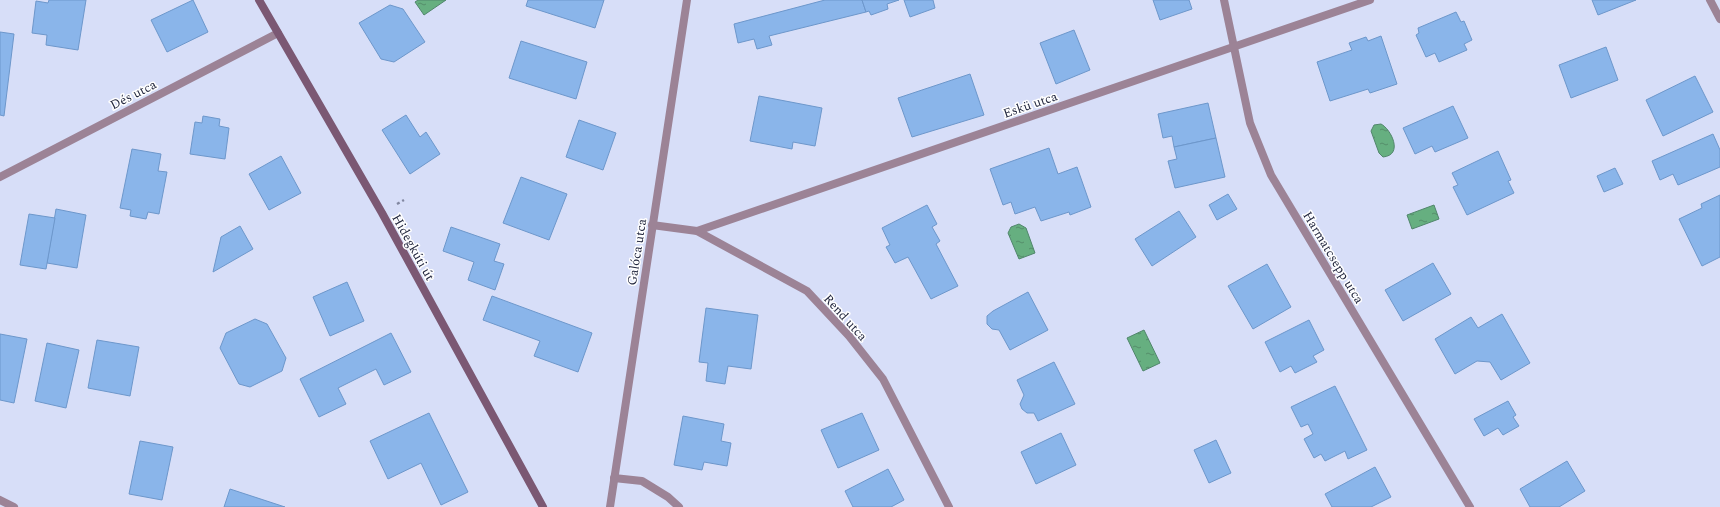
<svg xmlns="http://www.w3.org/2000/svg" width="1720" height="507" font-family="Spectral,serif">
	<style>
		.water { fill: url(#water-ripples); stroke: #51866c }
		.building { fill: #8ab5ea; stroke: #6d97cb }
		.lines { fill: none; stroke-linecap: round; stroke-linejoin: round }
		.path { stroke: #8187a0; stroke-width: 2.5; stroke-dasharray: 3 3; stroke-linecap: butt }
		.street { stroke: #9c8396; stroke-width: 8 }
		.secondary { stroke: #7b5873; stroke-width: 8 }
		.labels { text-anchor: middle; stroke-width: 3; stroke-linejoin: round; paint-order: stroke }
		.street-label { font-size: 13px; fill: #21263e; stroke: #fff }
	</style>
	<defs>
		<pattern id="water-ripples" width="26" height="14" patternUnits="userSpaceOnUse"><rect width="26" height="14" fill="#66af80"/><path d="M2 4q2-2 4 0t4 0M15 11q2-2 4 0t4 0" fill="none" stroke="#548e6a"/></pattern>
	</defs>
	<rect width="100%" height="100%" fill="#d7def8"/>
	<g class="water">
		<polygon points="418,0 446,0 424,15 415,2"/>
		<path d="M1381 124C1391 129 1404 155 1383 157L1379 153 1371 131 1374 125Z"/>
		<polygon points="1434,205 1439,219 1412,229 1407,215"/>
		<polygon points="1019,224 1026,228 1035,253 1019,259 1008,233 1011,227"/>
		<polygon points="1144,330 1160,363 1143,371 1127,338"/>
	</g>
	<g class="building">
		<polygon points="49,0 86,0 78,50 46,45 47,35 32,33 36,1 48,3"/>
		<polygon points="193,0 208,32 167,52 151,20"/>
		<polygon points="528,0 604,0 595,28 526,6"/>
		<polygon points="825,0 862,0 866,12 769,36 772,45 757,49 754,39 738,43 734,24"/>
		<polygon points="862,0 899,0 887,4 888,9 871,15 869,11 866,12"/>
		<polygon points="904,0 933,0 935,8 910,17"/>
		<polygon points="1153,0 1189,0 1192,9 1160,20"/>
		<polygon points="1592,0 1636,0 1598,15"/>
		<polygon points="390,5 403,9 425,42 394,62 381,59 359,23"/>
		<polygon points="1456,12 1461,22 1464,21 1472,40 1464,44 1467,50 1439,62 1435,53 1426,57 1416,35 1419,33 1418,28"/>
		<polygon points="1074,30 1090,70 1056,84 1040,43"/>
		<polygon points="0,32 14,34 4,116 0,115"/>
		<polygon points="1381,36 1397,84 1370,93 1368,89 1330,101 1317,62 1352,50 1349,43 1366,37 1368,41"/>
		<polygon points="521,41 587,62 576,99 509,78"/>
		<polygon points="1606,47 1618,80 1571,98 1559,65"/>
		<polygon points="970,74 984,115 912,137 898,98"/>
		<polygon points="1695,76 1713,112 1663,136 1646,100"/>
		<polygon points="759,96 822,108 815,146 793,142 792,149 750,141"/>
		<polygon points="1208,103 1216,138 1174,147 1172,136 1163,138 1158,114"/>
		<polygon points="1453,106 1468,138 1435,152 1432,146 1415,154 1403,128"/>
		<polygon points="406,115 420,137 426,132 440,154 410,174 382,130"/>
		<polygon points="203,116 220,119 219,126 229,128 225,159 190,154 195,122 202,123"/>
		<polygon points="579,120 616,133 603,170 566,157"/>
		<polygon points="1713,134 1720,150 1720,167 1678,185 1673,174 1660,180 1652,161"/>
		<polygon points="1216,138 1225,177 1175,188 1168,161 1177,159 1174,147"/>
		<polygon points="1049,148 1058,174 1077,167 1091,207 1070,215 1069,212 1041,221 1035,207 1015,214 1011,202 1003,205 990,169"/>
		<polygon points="132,149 161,154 158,171 167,172 159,214 148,212 146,219 130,216 131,210 120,208"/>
		<polygon points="1498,151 1511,180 1508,181 1514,193 1467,215 1453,187 1458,185 1452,173"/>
		<polygon points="281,156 301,193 269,210 249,174"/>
		<polygon points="1615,168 1623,184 1604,192 1597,176"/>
		<polygon points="521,177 567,194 549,240 503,223"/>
		<polygon points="1228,194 1237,209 1217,220 1209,205"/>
		<polygon points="1720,195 1720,257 1702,266 1679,219 1702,208 1701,204"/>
		<polygon points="927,205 937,224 932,227 940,241 936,244 958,286 931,299 908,257 895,263 886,247 890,245 882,228"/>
		<polygon points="56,209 86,215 77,268 47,263"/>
		<polygon points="1179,211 1196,237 1152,266 1135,239"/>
		<polygon points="29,214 55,218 46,269 20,265"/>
		<polygon points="240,226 253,249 213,272 221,237"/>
		<polygon points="451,227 500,244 494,261 504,264 495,290 468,280 474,262 443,251"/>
		<polygon points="1433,263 1451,294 1403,321 1385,290"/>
		<polygon points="1267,264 1291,307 1253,329 1228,286"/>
		<polygon points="347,282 364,321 330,336 313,297"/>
		<polygon points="1028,292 1048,330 1010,350 999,330 992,329 987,324 987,316 993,311"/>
		<polygon points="492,296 592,333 578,372 534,356 540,341 483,320"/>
		<polygon points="706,308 758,315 751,369 728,366 725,384 706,381 708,363 699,362"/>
		<polygon points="1502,314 1530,363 1501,380 1490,362 1477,361 1455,374 1435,339 1471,317 1478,328"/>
		<polygon points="255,319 267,324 286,358 282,371 250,387 239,384 220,348 226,333"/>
		<polygon points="1309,320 1324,350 1313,356 1317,362 1295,373 1291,366 1280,372 1265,342"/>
		<polygon points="391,333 411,372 384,385 376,369 338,388 346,404 319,417 300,379"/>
		<polygon points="0,334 27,339 14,403 0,400"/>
		<polygon points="97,340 139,347 130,396 88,388"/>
		<polygon points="47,343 79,350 66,408 35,401"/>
		<polygon points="1054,362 1075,404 1038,421 1034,413 1027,413 1022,409 1020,404 1024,395 1017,380"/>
		<polygon points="1335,386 1367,450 1348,459 1345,451 1325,461 1321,454 1314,458 1304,439 1313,434 1308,424 1301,427 1291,407"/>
		<polygon points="1508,401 1516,415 1513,417 1519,426 1503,435 1498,428 1484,436 1474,419"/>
		<polygon points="429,413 468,492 441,505 421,463 388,479 370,441"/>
		<polygon points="862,413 879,450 838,468 821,430"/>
		<polygon points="683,416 724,424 721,441 731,443 727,466 704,462 702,470 674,465"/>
		<polygon points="1061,433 1076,465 1036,484 1021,452"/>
		<polygon points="1216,440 1231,473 1209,483 1194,450"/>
		<polygon points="140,441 173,447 162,500 129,494"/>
		<polygon points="1567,461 1585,491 1559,507 1530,507 1520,489"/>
		<polygon points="1375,467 1391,497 1371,507 1332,507 1325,494"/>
		<polygon points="888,469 904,500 891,507 853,507 845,491"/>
		<polygon points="230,489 285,507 224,507"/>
	</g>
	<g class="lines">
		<polyline class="path" points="397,204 404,200"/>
		<g class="street">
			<polyline points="1224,0 1250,123 1271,175 1470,507"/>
			<polyline points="1710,0 1720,19"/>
			<polyline points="0,177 278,33"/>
			<polyline points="652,225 697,231 807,291 849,336 883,379 949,507"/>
			<polyline points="697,231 1370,0"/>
			<polyline points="614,478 642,481 668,497 679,507"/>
			<polyline points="0,500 14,507"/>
			<polyline points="610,507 687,0"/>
		</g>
		<polyline class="secondary" points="259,0 382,213 543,507"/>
	</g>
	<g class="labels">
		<g class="street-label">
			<text transform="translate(133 94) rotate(-27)" y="5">Dés utca</text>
			<text transform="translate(1030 104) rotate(-19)" y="5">Eskü utca</text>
			<text transform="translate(414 247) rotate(61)" y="5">Hidegkúti út</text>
			<text transform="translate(636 252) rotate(-81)" y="5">Galóca utca</text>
			<text transform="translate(1334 257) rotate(59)" y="5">Harmatcsepp utca</text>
			<text transform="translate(846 317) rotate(48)" y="5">Rend utca</text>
		</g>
	</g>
</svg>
